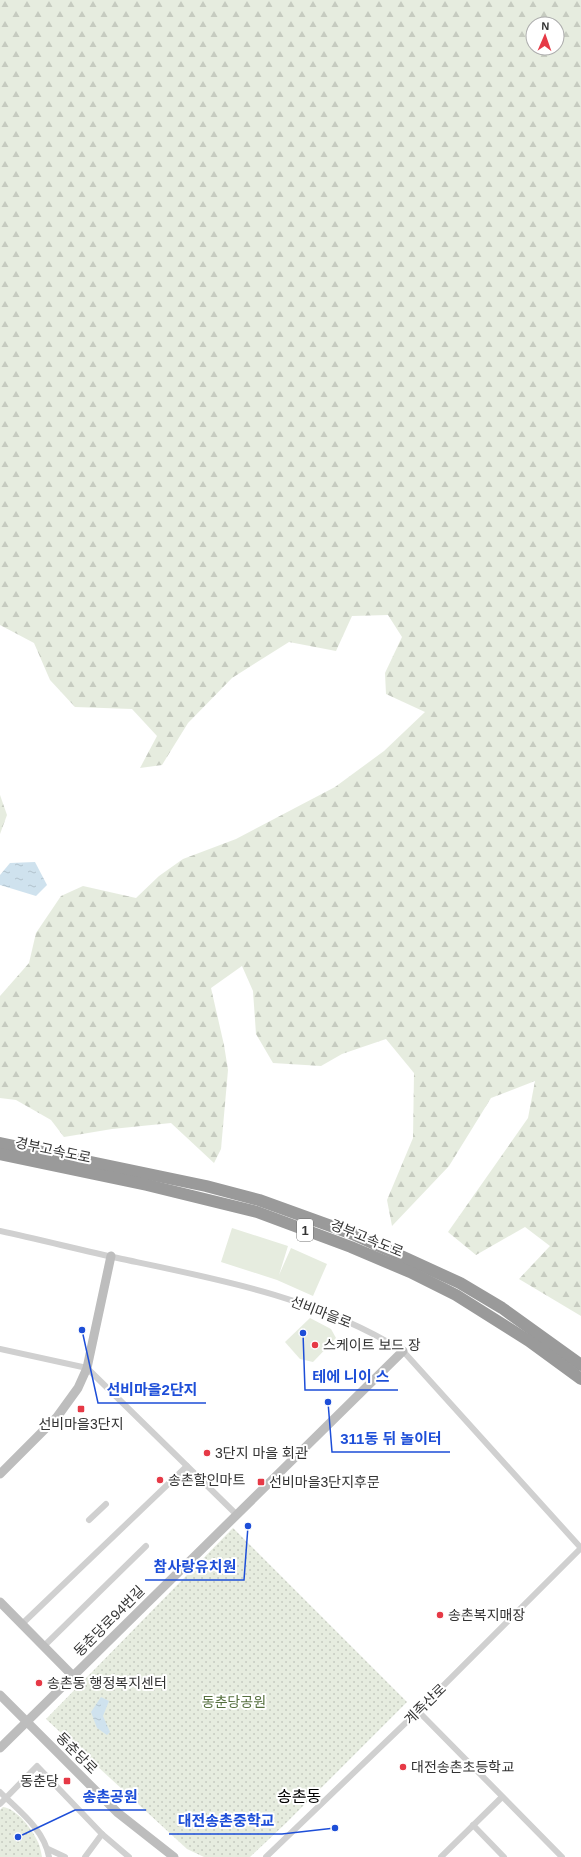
<svg xmlns="http://www.w3.org/2000/svg" width="581" height="1857" font-family="Helvetica,'Noto Sans KR',sans-serif">
	<style>
		.green { fill: url(#green-dots) }
		.forest { fill: url(#forest-firs); fill-rule: evenodd }
		.pitch { fill: #e6ecdf }
		.water { fill: url(#water-ripples) }
		.lines { fill: none; stroke-linecap: round; stroke-linejoin: round }
		.street { stroke: #d0d0d0; stroke-width: 6 }
		.secondary { stroke: #bdbdbd; stroke-width: 9 }
		.highway { stroke: #9a9a9a; stroke-width: 12 }
		.poi-dot { fill: #e63946; stroke: #fff; stroke-width: 1.5 }
		.labels { text-anchor: middle; stroke-width: 4; stroke-linejoin: round; paint-order: stroke }
		.shield { fill: #fff; stroke: #707070; stroke-width: 1 }
		.shield-label { font-size: 13px; font-weight: bold; fill: #333 }
		.street-label { font-size: 14px; fill: #333; stroke: #fff }
		.poi-label { font-size: 14px; fill: #333; stroke: #fff; text-anchor: start }
		.park-label { font-size: 14px; fill: #56703f; stroke: #fff }
		.quarter-label { font-size: 16px; fill: #000; stroke: #fff }
		.leader { fill: none; stroke: #1d4ed8; stroke-width: 1.5 }
		.callout-dot { fill: #1d4ed8; stroke: #fff; stroke-width: 1.5 }
		.callout-label { font-size: 15px; text-anchor: middle; font-weight: bold; fill: #1d4ed8; stroke: #fff; stroke-width: 4; stroke-linejoin: round; paint-order: stroke }
	</style>
	<defs>
		<pattern id="green-dots" width="8" height="8" patternUnits="userSpaceOnUse"><rect width="8" height="8" fill="#e6ecdf"/><path d="M2 2h.1M6 6h.1" fill="none" stroke="#c6cbc0" stroke-width="1.8" stroke-linecap="round"/></pattern>
		<pattern id="forest-firs" width="22" height="20" patternUnits="userSpaceOnUse"><rect width="22" height="20" fill="#e6ecdf"/><path d="M5 1l3.5 6h-7zM16 11l3.5 6h-7z" fill="#c6cbc0"/></pattern>
		<pattern id="water-ripples" width="26" height="14" patternUnits="userSpaceOnUse"><rect width="26" height="14" fill="#cfe2ee"/><path d="M2 4q2-2 4 0t4 0M15 11q2-2 4 0t4 0" fill="none" stroke="#b2c2cd"/></pattern>
	</defs>
	<rect width="100%" height="100%" fill="#fff"/>
	<g class="green">
		<polygon points="233,1528 407,1702 285,1824 250,1857 204,1857 187,1849 46,1719"/>
		<path d="M3 1807C17 1809 32 1829 38 1842 40 1846 41 1852 42 1857H0V1810Z"/>
	</g>
	<g class="forest">
		<path d="M0 0H581V1316L519 1279 550 1246 525 1227 476 1255 448 1232 528 1118 535 1081 491 1098 449 1166 392 1226 387 1200 413 1138 414 1073 386 1039 342 1054 321 1066 273 1063 256 1034 253 991 242 966 211 988 224 1045 228 1070 221 1149 214 1163 171 1123 112 1129 64 1137 51 1120 16 1100 0 1098V996L29 963 36 933 61 896 83 886 136 898 159 876 183 859 236 839 335 787 384 751 425 712 386 694 385 673 402 637 388 615 352 616 336 651 289 642 232 678 188 723 162 765 140 768 157 736 132 709 75 707 50 680 34 643 0 625ZM533 24H557V48H533Z"/>
		<polygon points="0,795 7,815 0,834"/>
	</g>
	<g class="pitch">
		<polygon points="232,1228 288,1246 279,1275 291,1248 327,1264 313,1296 277,1280 221,1262"/>
		<polygon points="310,1318 331,1329 336,1338 313,1362 300,1359 285,1342"/>
	</g>
	<g class="water">
		<polygon points="35,862 47,885 36,896 0,885 0,875 10,863"/>
		<polygon points="101,1697 109,1701 103,1716 110,1732 107,1735 97,1728 91,1712"/>
	</g>
	<g class="lines">
		<g class="street">
			<path d="M0 1231C41 1240 81 1250 122 1259 218 1279 319 1298 403 1351L581 1548"/>
			<polyline points="0,1349 87,1368 237,1515"/>
			<polyline points="89,1520 106,1504"/>
			<polyline points="22,1624 187,1466"/>
			<polyline points="44,1646 146,1546"/>
			<polyline points="418,1711 562,1857"/>
			<path d="M0 1792C19 1811 44 1829 49 1857"/>
			<polyline points="0,1804 37,1766 102,1834 129,1857"/>
			<polyline points="473,1825 504,1857"/>
			<polyline points="48,1849 65,1857"/>
			<polyline points="85,1857 102,1834"/>
			<polyline points="266,1857 418,1711 581,1548"/>
			<polyline points="441,1857 502,1797"/>
		</g>
		<g class="secondary">
			<polyline points="0,1474 57,1417 78,1388 87,1368 111,1256"/>
			<polyline points="0,1602 73,1676"/>
			<polyline points="0,1695 118,1813 174,1857"/>
			<polyline points="0,1748 403,1351"/>
		</g>
		<g class="highway">
			<polyline points="0,1143 206,1186 259,1200 353,1234 460,1283 502,1308 581,1365"/>
			<polyline points="0,1154 147,1185 257,1212 351,1247 410,1272 456,1295 529,1341 581,1379"/>
		</g>
	</g>
	<g class="poi-dot">
		<circle cx="315" cy="1345" r="4"/>
		<rect x="77" y="1405" width="8" height="8" rx="2"/>
		<circle cx="207" cy="1453" r="4"/>
		<circle cx="160" cy="1480" r="4"/>
		<rect x="257" y="1478" width="8" height="8" rx="2"/>
		<circle cx="440" cy="1615" r="4"/>
		<circle cx="39" cy="1683" r="4"/>
		<circle cx="403" cy="1767" r="4"/>
		<rect x="63" y="1777" width="8" height="8" rx="2"/>
	</g>
	<g class="labels">
		<rect class="shield" x="297" y="1219" width="16" height="22" rx="3"/>
		<g class="shield-label">
			<text x="305" y="1235">1</text>
		</g>
		<g class="street-label">
			<text transform="translate(53 1150) rotate(12)" y="5">경부고속도로</text>
			<text transform="translate(367 1238) rotate(22)" y="5">경부고속도로</text>
			<text transform="translate(321 1312) rotate(21)" y="5">선비마을로</text>
			<text transform="translate(109 1621) rotate(-45)" y="5">동춘당로94번길</text>
			<text transform="translate(425 1704) rotate(-44)" y="5">계족산로</text>
			<text transform="translate(77 1753) rotate(45)" y="5">동춘당로</text>
		</g>
		<g class="poi-label">
			<text x="323" y="1350">스케이트 보드 장</text>
			<text x="81" y="1429" text-anchor="middle">선비마을3단지</text>
			<text x="215" y="1458">3단지 마을 회관</text>
			<text x="168" y="1485">송촌할인마트</text>
			<text x="269" y="1487">선비마을3단지후문</text>
			<text x="448" y="1620">송촌복지매장</text>
			<text x="47" y="1688">송촌동 행정복지센터</text>
			<text x="411" y="1772">대전송촌초등학교</text>
			<text x="59" y="1786" text-anchor="end">동춘당</text>
		</g>
		<g class="park-label">
			<text x="234" y="1707">동춘당공원</text>
		</g>
		<g class="quarter-label">
			<text x="299" y="1802">송촌동</text>
		</g>
	</g>
	<path class="leader" d="M303 1333L305 1390H398M82 1330L98 1403H206M328 1402L332 1452H450M248 1526L244 1580H145M18 1837L75 1810H146M335 1828L282 1834H169"/>
	<g class="callout-dot">
		<circle cx="303" cy="1333" r="4"/>
		<circle cx="82" cy="1330" r="4"/>
		<circle cx="328" cy="1402" r="4"/>
		<circle cx="248" cy="1526" r="4"/>
		<circle cx="18" cy="1837" r="4"/>
		<circle cx="335" cy="1828" r="4"/>
	</g>
	<g class="callout-label">
		<text x="351" y="1382">테에 니이 스</text>
		<text x="152" y="1395">선비마을2단지</text>
		<text x="391" y="1444">311동 뒤 놀이터</text>
		<text x="195" y="1572">참사랑유치원</text>
		<text x="110" y="1802">송촌공원</text>
		<text x="226" y="1826">대전송촌중학교</text>
	</g>
	<g transform="translate(545 36) rotate(2)"><circle r="19" fill="#ffffff" stroke="#adadad"/>
	<path d="M0-3L7 15L0 10L-7 15Z" fill="#e63946"/>
	<text y="-6" font-size="11" font-weight="bold" text-anchor="middle" fill="#333333">N</text>
	</g>
</svg>
